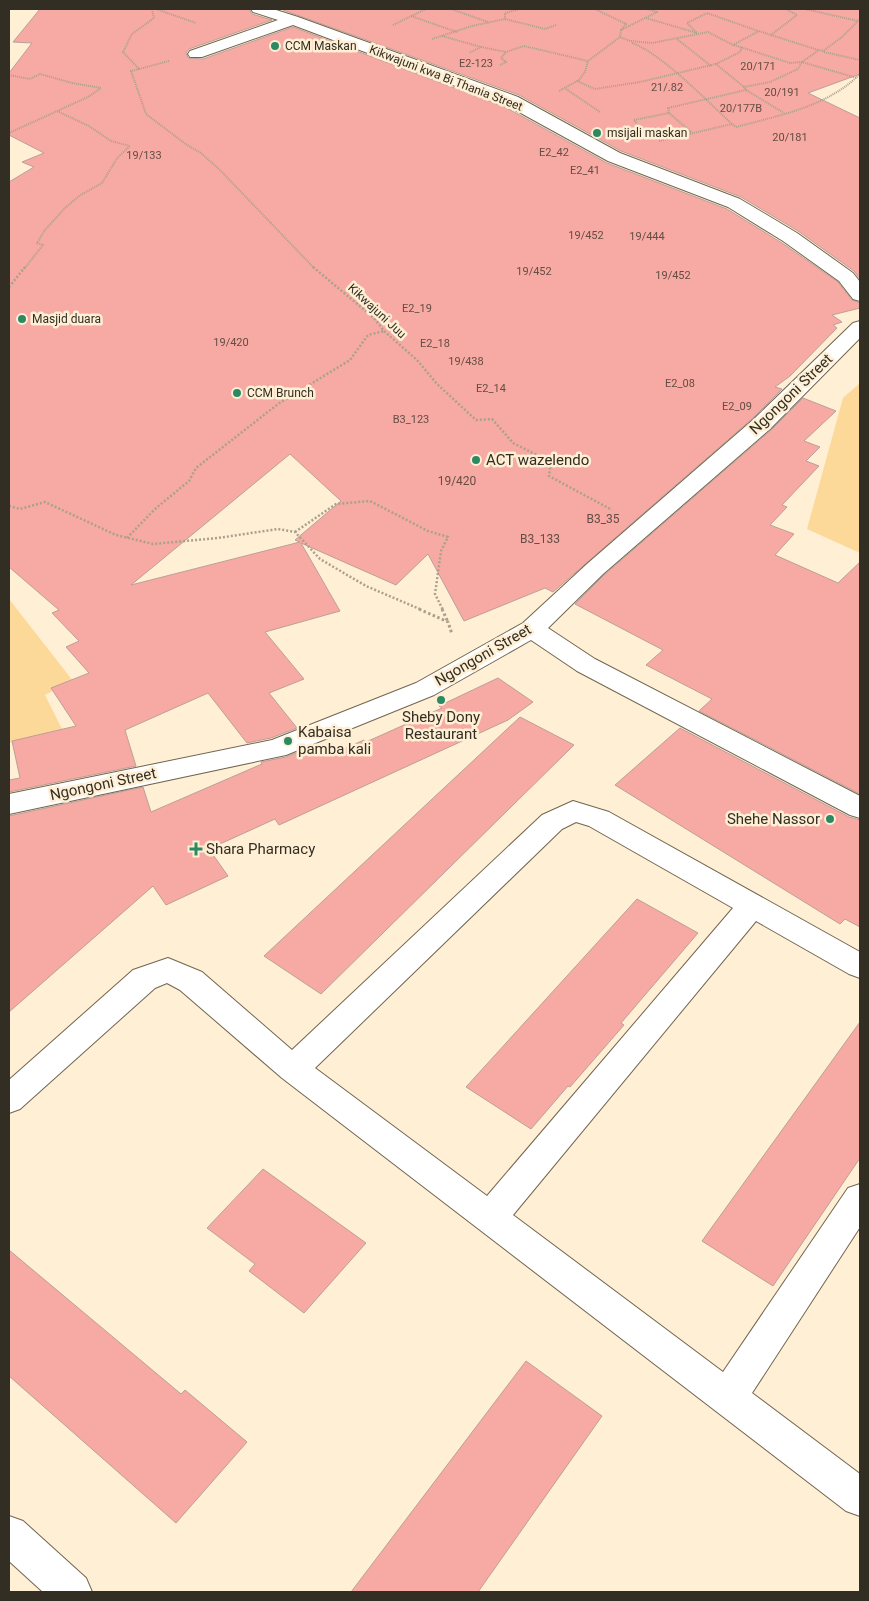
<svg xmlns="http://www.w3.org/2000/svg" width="869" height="1601" font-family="Roboto,sans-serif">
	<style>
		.green { fill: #fdd999 }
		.building { fill: #f7aaa3; stroke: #bd9e9a; fill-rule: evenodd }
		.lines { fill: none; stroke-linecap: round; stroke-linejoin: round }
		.minor-casing { stroke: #72664f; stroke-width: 2 }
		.path-far2 { stroke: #aba08d; stroke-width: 2; stroke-dasharray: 1 1; stroke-linecap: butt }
		.path-far1 { stroke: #aba08d; stroke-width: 2.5; stroke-dasharray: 2 2; stroke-linecap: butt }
		.path { stroke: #aba08d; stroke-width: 3; stroke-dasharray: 2.5 2.5; stroke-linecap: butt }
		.minor { fill: #fff; fill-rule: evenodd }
		.poi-dot { fill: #2b8a63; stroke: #feefd5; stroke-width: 2 }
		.labels { text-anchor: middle; stroke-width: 5; stroke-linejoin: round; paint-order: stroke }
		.far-number-label { font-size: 11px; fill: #644d44 }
		.far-poi-label { font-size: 12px; fill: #332e24; stroke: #feefd5; text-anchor: start }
		.far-street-label { font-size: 12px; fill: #332e24; stroke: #feefd5 }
		.number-label { font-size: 12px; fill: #644d44 }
		.street-label { font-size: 15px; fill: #332e24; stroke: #feefd5 }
		.poi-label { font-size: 15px; fill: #332e24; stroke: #feefd5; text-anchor: start }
	</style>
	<rect width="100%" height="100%" fill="#feefd5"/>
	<g class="green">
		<polygon points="860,383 860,553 807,529 843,398"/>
		<polygon points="9,599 73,681 45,695 62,729 9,743"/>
	</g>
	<g class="building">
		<path d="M40 9H249L252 14 272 20 189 49 186 53 188 58 203 59 293 27 505 107 607 163 727 209 782 243 838 282 852 300 860 303V308L832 315 842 322 833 325 837 328 790 376 775 387 782 389 753 418 553 592 545 588 464 621 428 554 396 585 301 543 340 611 265 632 304 679 269 693 297 728 271 738 247 743 208 693 125 730 136 766 9 792V780L20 778 12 741 76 726 51 688 89 673 66 647 79 641 52 613 59 610 9 567V182L34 167 22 162 44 153 9 135V73L32 43 13 42ZM290 454 341 501 295 540 300 542 131 585Z"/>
		<polygon points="283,9 860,9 860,74 808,93 860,118 860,279 854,271 798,231 741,197 621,151 519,95 283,10"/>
		<polygon points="803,398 836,411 804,441 820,447 806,461 819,466 782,505 787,507 770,525 794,534 775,555 838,583 860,562 860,794 699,711 712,699 646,665 663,650 575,604 604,575 771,430"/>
		<polygon points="498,678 533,702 508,720 279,825 275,819 209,849 228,876 166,905 153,886 9,1012 9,816 143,787 151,812 262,764 261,762 286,757 313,746 320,756 330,751 333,754 364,740 366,742 442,708 439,706"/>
		<polygon points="520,717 574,745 321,994 264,956"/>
		<polygon points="680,728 849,817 860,820 860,927 845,919 840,924 615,785"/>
		<polygon points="637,899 698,933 621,1023 624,1025 570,1087 568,1086 531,1129 466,1087"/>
		<polygon points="860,1022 860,1158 773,1286 702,1241"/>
		<polygon points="263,1169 366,1243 304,1313 249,1271 255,1264 207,1228"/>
		<polygon points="9,1250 181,1394 185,1390 247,1442 176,1523 9,1376"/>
		<polygon points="526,1361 602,1416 478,1592 351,1592"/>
	</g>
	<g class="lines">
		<defs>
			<g id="minor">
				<polygon points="251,9 273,9 298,17 518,97 620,153 740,199 797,233 853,273 860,282 860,301 853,299 839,281 783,241 728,207 608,161 506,105 293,25 202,57 190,57 188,54 190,51 278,20 253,12"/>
				<polygon points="860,321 860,338 770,429 603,574 548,628 595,659 860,796 860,818 850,815 577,671 531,640 434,695 286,755 9,814 9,794 272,740 416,683 523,623 587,564 754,419 853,323"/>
				<path d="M573 801 609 812 860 952V978L849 974 756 921 513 1215 723 1372 848 1188 860 1184V1227L752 1393 860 1474V1516L846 1511 282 1078 180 990 167 983 155 988 20 1109 9 1113V1080L133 970 168 958 202 972 292 1050 542 815ZM576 822 589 826 733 908 487 1196 315 1068 562 829Z"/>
				<polygon points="9,1516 23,1521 86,1578 92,1592 43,1592 9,1561"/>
			</g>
		</defs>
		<use href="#minor" class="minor-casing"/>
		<g class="path-far2">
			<polyline points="152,9 154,18 132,34 123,52 139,69 169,61"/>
			<polyline points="156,9 196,23"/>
			<polyline points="451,9 488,22"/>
			<polyline points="595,9 626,24 621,30 620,37"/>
			<polyline points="805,9 858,21"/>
			<polyline points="411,16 457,32"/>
			<polyline points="646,18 697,33 687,23 707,13 758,31"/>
			<polyline points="505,19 545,29 556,25"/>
			<polyline points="393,25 426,9"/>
			<polyline points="621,30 657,12 647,9"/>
			<polyline points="771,35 818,50"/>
			<polyline points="442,36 481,47 469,53"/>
			<polyline points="432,39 472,26 505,19 505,13 520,9"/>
			<polyline points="677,39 711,66"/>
			<path d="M632 43C661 53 708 102 732 124"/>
			<polyline points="734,45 790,63 802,62 857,78"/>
			<polyline points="481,47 506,52"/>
			<polyline points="742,47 740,52 716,64 744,87"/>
			<polyline points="824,52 860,60"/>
			<polyline points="500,65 506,62 501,58 506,52 524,46 588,61"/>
			<polyline points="139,69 131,71 146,114 187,145 201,153 220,170 315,269"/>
			<polyline points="9,75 30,79 40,74 72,83 101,88 88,97 9,133"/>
			<polyline points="577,81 595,89 640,82 716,64"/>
			<polyline points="566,89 600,112"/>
			<polyline points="746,90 784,113"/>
			<polyline points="559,91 579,80 585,72 588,61 620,37 630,41 652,43 708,32 733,45 759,31 771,35 797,15 786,9"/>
			<polyline points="669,113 691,132"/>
			<polyline points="646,136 634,120 669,113 668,108 746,90 744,87 770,82 798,69 802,62 819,50 823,51 842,37 860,19"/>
			<path d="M659 141 732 124 736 127C780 115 827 107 860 74"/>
			<polyline points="24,269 43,245 37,243 45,230 65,208 79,196 102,183 118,157 130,146 111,141 89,126 57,111"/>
		</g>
		<g class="path-far1">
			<polyline points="313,267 374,318 384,331 417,360 437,384 476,420 492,419 513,443 551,462 549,476 612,510"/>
			<polyline points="9,287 25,267"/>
			<polyline points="9,506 20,509 45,502 116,535 153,544 218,538 278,529 295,532 320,559 366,586 422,610"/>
			<polyline points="295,532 336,504 370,501 428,531 448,537 441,551 435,594 443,610"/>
			<polyline points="127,538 155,509 189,481 196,468 278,404 350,360 368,335 384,331"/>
		</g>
		<g class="path">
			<polyline points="419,609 448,622 452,634"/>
			<polyline points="442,609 448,622"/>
		</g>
		<use href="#minor" class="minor"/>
	</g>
	<g class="poi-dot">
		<circle cx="275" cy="46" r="5"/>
		<circle cx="597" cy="133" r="5"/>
		<circle cx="22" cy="319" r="5"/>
		<circle cx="237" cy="393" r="5"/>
		<circle cx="476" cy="460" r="5"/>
		<circle cx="441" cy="700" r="5"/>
		<circle cx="288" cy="741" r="5"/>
		<circle cx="830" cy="819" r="5"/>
		<path d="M193.5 841.5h5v5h5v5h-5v5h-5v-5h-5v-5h5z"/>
	</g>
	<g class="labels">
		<g class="far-number-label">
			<text x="476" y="67">E2-123</text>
			<text x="758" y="70">20/171</text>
			<text x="667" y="91">21/.82</text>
			<text x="782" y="96">20/191</text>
			<text x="741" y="112">20/177B</text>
			<text x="790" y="141">20/181</text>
			<text x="554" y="156">E2_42</text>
			<text x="144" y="159">19/133</text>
			<text x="585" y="174">E2_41</text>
			<text x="586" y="239">19/452</text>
			<text x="647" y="240">19/444</text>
			<text x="534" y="275">19/452</text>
			<text x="673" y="279">19/452</text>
			<text x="417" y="312">E2_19</text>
			<text x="231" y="346">19/420</text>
			<text x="435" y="347">E2_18</text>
			<text x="466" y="365">19/438</text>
			<text x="680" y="387">E2_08</text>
			<text x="491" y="392">E2_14</text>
			<text x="737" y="410">E2_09</text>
			<text x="411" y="423">B3_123</text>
		</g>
		<g class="far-poi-label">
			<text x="285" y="50">CCM Maskan</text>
			<text x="607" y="137">msijali maskan</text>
			<text x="32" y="323">Masjid duara</text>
			<text x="247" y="397">CCM Brunch</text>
		</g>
		<g class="far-street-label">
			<text transform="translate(446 78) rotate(21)" y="4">Kikwajuni kwa Bi Thania Street</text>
			<text transform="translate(377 311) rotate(43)" y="4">Kikwajuni Juu</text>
		</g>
		<g class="number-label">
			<text x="457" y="485">19/420</text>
			<text x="603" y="523">B3_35</text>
			<text x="540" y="543">B3_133</text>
		</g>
		<g class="street-label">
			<text transform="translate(791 394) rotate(-44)" y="5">Ngongoni Street</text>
			<text transform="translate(483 655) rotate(-30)" y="5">Ngongoni Street</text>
			<text transform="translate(103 784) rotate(-12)" y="5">Ngongoni Street</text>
		</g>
		<g class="poi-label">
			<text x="486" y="465">ACT wazelendo</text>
			<text x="441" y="722" text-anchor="middle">Sheby Dony<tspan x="441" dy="17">Restaurant</tspan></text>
			<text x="298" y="737">Kabaisa<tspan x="298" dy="17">pamba kali</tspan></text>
			<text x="820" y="824" text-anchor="end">Shehe Nassor</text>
			<text x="206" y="854">Shara Pharmacy</text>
		</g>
	</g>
	<rect width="869" height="1601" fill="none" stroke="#332e24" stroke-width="20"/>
</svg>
